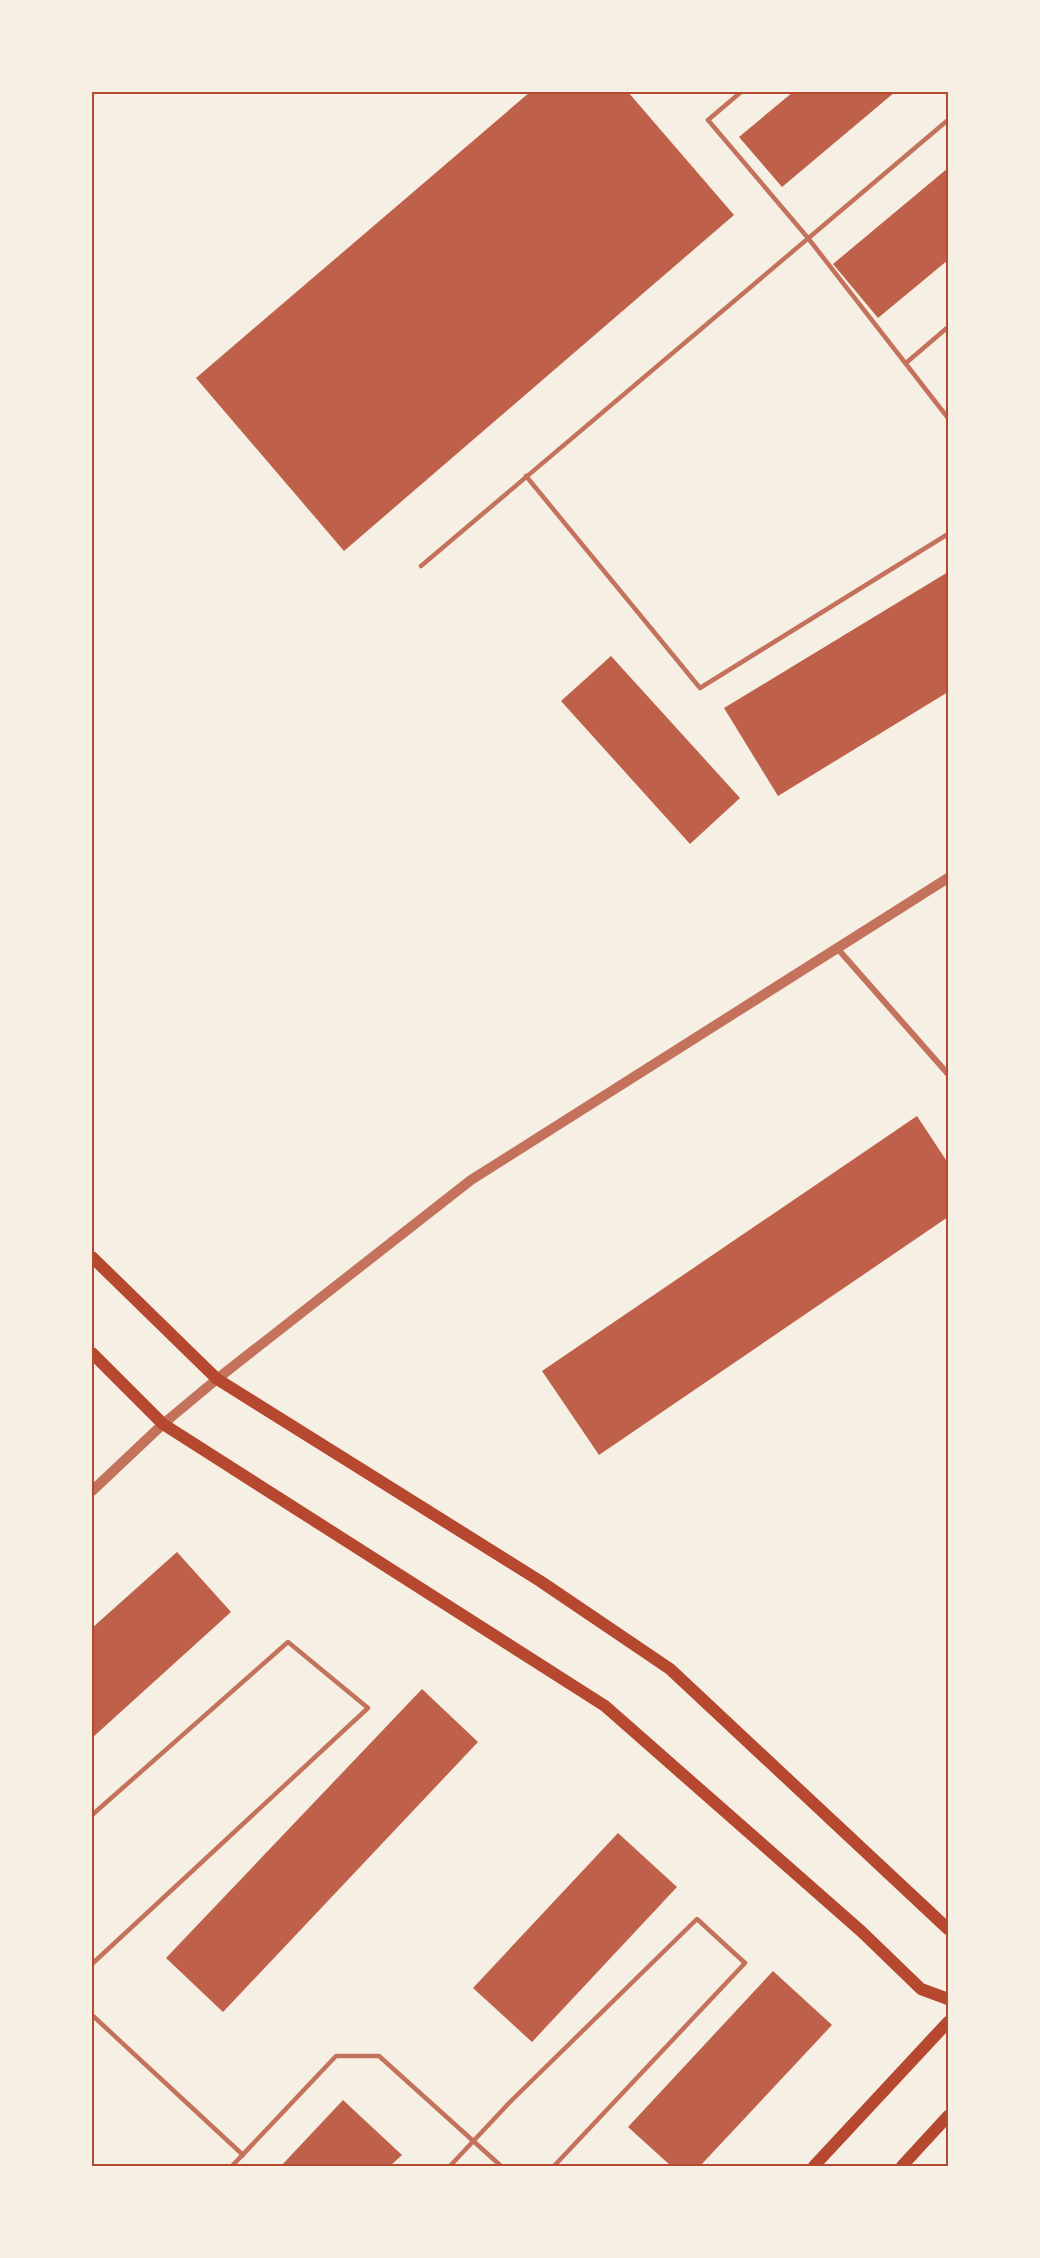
<svg xmlns="http://www.w3.org/2000/svg" width="1040" height="2258" font-family="'Work Sans',sans-serif">
	<style>
		.building { fill: #bf614a }
		.lines { fill: none; stroke-linecap: round; stroke-linejoin: round }
		.service { stroke: #c5725c; stroke-width: 4.5 }
		.minor { stroke: #c5725c; stroke-width: 6 }
		.tertiary { stroke: #c5725c; stroke-width: 10 }
		.secondary { stroke: #b5482f; stroke-width: 12 }
		.neatline { fill: none; stroke: #b5482f; stroke-width: 2 }
	</style>
	<rect width="100%" height="100%" fill="#f6efe4"/>
	<g class="building">
		<polygon points="530,92 628,92 734,215 344,551 196,378"/>
		<polygon points="793,92 895,92 782,187 739,137"/>
		<polygon points="948,168 948,260 878,318 833,264"/>
		<polygon points="948,572 948,692 778,796 724,708"/>
		<polygon points="611,656 740,798 690,844 561,701"/>
		<polygon points="917,1116 948,1163 948,1217 599,1455 542,1371"/>
		<polygon points="177,1552 231,1612 92,1738 92,1628"/>
		<polygon points="422,1689 478,1742 223,2012 166,1958"/>
		<polygon points="618,1833 677,1887 532,2042 473,1988"/>
		<polygon points="773,1971 832,2025 700,2166 671,2166 628,2127"/>
		<polygon points="343,2100 402,2155 390,2166 281,2166"/>
	</g>
	<g class="lines">
		<g class="service">
			<polyline points="741,92 708,120 808,238 948,418"/>
			<polyline points="906,363 948,327"/>
			<polyline points="526,476 700,688 948,534"/>
			<polyline points="421,566 948,120"/>
			<polyline points="92,1815 288,1642 368,1708 92,1964"/>
			<polyline points="92,2015 243,2155"/>
			<polyline points="232,2166 336,2056 379,2056 501,2166"/>
			<polyline points="450,2166 510,2102 697,1919 745,1963 554,2166"/>
		</g>
		<polyline class="minor" points="837,948 948,1074"/>
		<polyline class="tertiary" points="92,1491 163,1424 217,1379 471,1180 948,878"/>
		<g class="secondary">
			<polyline points="92,1257 217,1379 540,1581 670,1669 948,1929"/>
			<polyline points="92,1353 163,1424 605,1706 862,1932 921,1989 948,1999"/>
			<polyline points="814,2166 948,2022"/>
			<polyline points="902,2166 948,2116"/>
		</g>
	</g>
	<rect width="1040" height="2258" fill="none" stroke="#f6efe4" stroke-width="186"/>
	<rect x="93" y="93" width="854" height="2072" class="neatline"/>
</svg>
